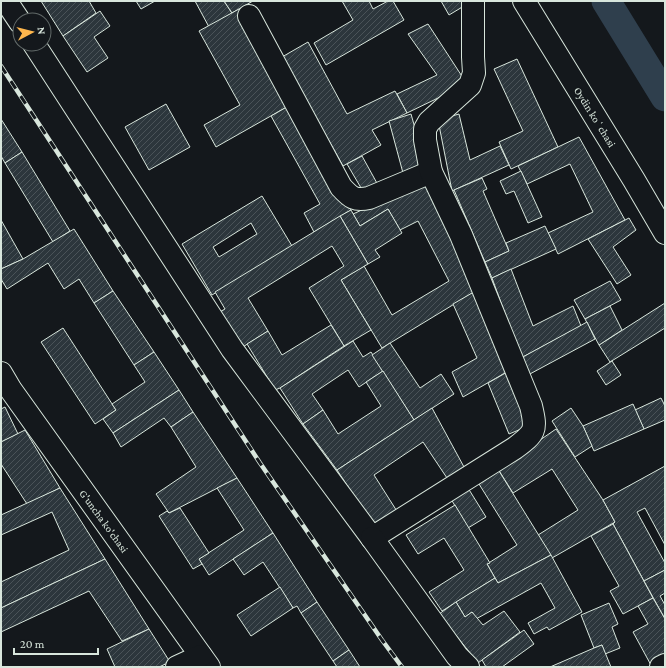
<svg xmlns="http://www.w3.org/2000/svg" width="666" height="668" font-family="'Crimson Pro',serif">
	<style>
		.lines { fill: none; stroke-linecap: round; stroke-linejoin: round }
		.canal { stroke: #2f3f4d; stroke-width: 29 }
		.building { fill: url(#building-hatch); stroke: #d8e6dc; fill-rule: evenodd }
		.minor-casing { stroke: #d8e6dc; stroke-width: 24 }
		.minor { stroke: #14181c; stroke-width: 22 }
		.rail-casing { stroke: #d8e6dc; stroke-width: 4.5 }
		.rail { stroke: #14181c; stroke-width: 3; stroke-dasharray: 9; stroke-linecap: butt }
		.labels { text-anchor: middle; stroke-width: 3; stroke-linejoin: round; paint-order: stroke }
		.street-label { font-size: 11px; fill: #d8e6dc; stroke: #14181c }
	</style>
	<defs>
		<pattern id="building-hatch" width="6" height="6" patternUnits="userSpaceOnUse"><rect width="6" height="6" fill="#2c363c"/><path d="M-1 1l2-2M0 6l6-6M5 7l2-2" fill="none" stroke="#4a5358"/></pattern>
	</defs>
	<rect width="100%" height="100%" fill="#14181c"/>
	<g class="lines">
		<polyline class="canal" points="606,1 665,97"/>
	</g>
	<g class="building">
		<polygon points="41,1 89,1 96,13 63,36"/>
		<polygon points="136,1 155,1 141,9"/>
		<polygon points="195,1 224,1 232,13 209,27"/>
		<polygon points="224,1 253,1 232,13"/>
		<polygon points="342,1 369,1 373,9 388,1 393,1 404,20 326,65 314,43 353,20"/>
		<polygon points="441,1 468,1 469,3 449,15"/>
		<polygon points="239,9 292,104 216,147 204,125 240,105 199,31"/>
		<polygon points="100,11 110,26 94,37 108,58 87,72 63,36"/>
		<polygon points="428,24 467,84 407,113 397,94 437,75 408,34"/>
		<polygon points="308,42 347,114 395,91 407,113 372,130 381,145 343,166 282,57"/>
		<polygon points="517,59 558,147 511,169 499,142 523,131 494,69"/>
		<polygon points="166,104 190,147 149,170 125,127"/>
		<polygon points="292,104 351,210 314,232 304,213 320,204 271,116"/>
		<polygon points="411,114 426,167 403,173 389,121"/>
		<polygon points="459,114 470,160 500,146 509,165 452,191 438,120"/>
		<polygon points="1,119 22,152 5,163 1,156"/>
		<polygon points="579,137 625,220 558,254 548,233 593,212 570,164 527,184 518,166"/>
		<polygon points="22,152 70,231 53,242 5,163"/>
		<polygon points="362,156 378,185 364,193 347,164"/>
		<polygon points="521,171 542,217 528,223 514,191 506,194 500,181"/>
		<polygon points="482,178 487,189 483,191 509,251 485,262 454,190"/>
		<polygon points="427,180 479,289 382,348 341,280 364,266 392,315 449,281 418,221 400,230 388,209 360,226 353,214"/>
		<path d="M262 196 292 246 212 295 182 244ZM251 223 257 234 219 257 213 247Z"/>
		<polygon points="388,209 402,233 375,250 380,257 368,264 340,216 351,210 360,226"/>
		<polygon points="340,216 368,264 341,280 371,330 344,346 309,288 344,266 332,246 248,298 268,331 238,350 216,314 225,309 215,292"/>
		<polygon points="629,218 636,230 613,247 631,275 617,284 588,239"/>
		<polygon points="1,220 23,259 1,269"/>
		<polygon points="545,226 556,249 492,278 485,262 509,251 506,243"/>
		<polygon points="74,229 113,291 94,303 79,279 64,289 48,263 7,289 1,279 1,269 23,259"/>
		<polygon points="511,269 533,326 573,306 581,326 521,358 492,278"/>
		<polygon points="610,281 621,300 585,319 574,300"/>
		<polygon points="479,289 512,369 463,397 452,372 477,358 453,304"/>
		<polygon points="113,291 154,352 134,365 94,303"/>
		<polygon points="665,303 665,328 610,362 599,345"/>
		<polygon points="610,306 622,330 599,345 585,319"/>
		<polygon points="587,322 595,339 528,375 521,358"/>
		<polygon points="331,325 344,346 280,388 275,390 247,344 268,331 282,355"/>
		<polygon points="63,328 116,410 95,424 41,342"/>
		<polygon points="353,341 363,357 371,352 383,371 359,387 348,370 312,394 323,410 303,424 280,388"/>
		<polygon points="390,343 420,388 441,374 454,394 414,420 372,355"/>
		<polygon points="154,352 179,390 113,433 103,419 116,410 112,404 145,382 134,365"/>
		<polygon points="612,361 621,375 606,385 597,371"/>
		<polygon points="383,371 414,420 337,470 303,424 323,410 338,434 381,406 366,382"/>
		<polygon points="509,371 531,425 509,434 488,383"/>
		<polygon points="179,390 193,412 171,427 164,418 121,447 113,433"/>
		<polygon points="661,398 665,406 665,420 644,429 635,410"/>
		<polygon points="633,404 644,429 594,451 583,426"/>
		<polygon points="5,407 18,434 1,442 1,409"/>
		<polygon points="432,408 464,467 447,478 423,442 374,475 400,516 377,531 337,470"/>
		<polygon points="571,408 583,426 592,446 575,457 552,421"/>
		<polygon points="193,412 237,478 169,513 156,494 196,467 171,427"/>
		<polygon points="556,429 603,500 615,522 552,558 538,535 578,510 552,469 513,493 498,469"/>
		<polygon points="25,430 60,488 27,504 1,464 1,442"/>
		<polygon points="665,466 665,545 645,508 637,512 665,563 665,570 644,581 613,524 615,522 603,500"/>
		<polygon points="499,471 551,555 498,583 487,564 517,545 479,484"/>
		<polygon points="237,478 273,533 209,575 199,559 244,530 217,488"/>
		<polygon points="60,488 105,559 1,608 1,582 69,550 52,512 1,535 1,515"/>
		<polygon points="468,488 486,517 468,528 451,499"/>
		<polygon points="455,505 490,563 487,564 495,578 442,611 429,592 464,570 444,538 418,554 406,535"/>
		<polygon points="180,508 209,553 199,559 202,564 193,569 159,516 167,511 169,513"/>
		<polygon points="613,524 653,598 623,614 610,591 619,586 591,536"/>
		<polygon points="273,533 317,602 301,613 297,606 293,608 263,562 244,575 233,559"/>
		<polygon points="551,555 582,612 549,630 547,627 534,634 528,623 555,608 541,583 476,619 472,612 465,617 456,602 495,578 498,583"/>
		<polygon points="105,559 149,629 122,641 89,591 1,632 1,608"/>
		<polygon points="665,570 665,593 660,596 665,605 665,619 644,581"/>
		<polygon points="280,587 293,608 251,636 237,615"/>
		<polygon points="653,598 665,619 665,662 652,667 633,632 648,624 638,606"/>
		<polygon points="317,602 349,650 333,661 301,613"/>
		<polygon points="456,602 465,617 472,612 483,625 504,611 520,632 478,663 439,614"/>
		<polygon points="609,603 618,624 612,627 620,648 605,654 602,645 594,648 581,615"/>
		<polygon points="149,629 170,662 159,667 115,667 107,649"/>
		<polygon points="524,630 534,644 502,667 486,667 482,660"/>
		<polygon points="602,645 611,667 550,667 594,648"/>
		<polygon points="349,650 360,667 337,667 333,661"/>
	</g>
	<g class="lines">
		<defs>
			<g id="minor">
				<polyline points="6,1 20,22"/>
				<polyline points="524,1 634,180 665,233"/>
				<path d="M249 16 341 187C351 198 355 201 369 198L431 172"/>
				<path d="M34 44 232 349 372 538 515 448C535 433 537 431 531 406L461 235 431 172 425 140V129L429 122 470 85 474 73 473 57V1"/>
				<polyline points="1,373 11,390 209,667"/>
				<polyline points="372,538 457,656 468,667"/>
				<polyline points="177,667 201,656"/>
				<polyline points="661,667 665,665"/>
			</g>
		</defs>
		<use href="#minor" class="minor-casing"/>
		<use href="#minor" class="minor"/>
		<defs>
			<polyline id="rail" points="1,66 260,463 382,640 402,667"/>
		</defs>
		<use href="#rail" class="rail-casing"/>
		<use href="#rail" class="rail"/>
	</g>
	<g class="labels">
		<g class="street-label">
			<text transform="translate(595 117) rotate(58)" y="4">Oydin koʻchasi</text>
			<text transform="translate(104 521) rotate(54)" y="4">G'uncha ko'chasi</text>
		</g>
	</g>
	<rect width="666" height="668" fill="none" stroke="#d8e6dc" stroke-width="4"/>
	<g transform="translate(32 32) rotate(83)"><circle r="19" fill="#14181c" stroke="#626a69"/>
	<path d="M0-3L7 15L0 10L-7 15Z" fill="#ffb74d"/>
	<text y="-6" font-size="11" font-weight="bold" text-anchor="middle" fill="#d8e6dc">N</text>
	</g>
	<path d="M14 648v6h84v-6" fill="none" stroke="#d8e6dc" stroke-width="2"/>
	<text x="20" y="648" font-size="12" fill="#d8e6dc" stroke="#14181c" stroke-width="3" paint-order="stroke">20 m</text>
</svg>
